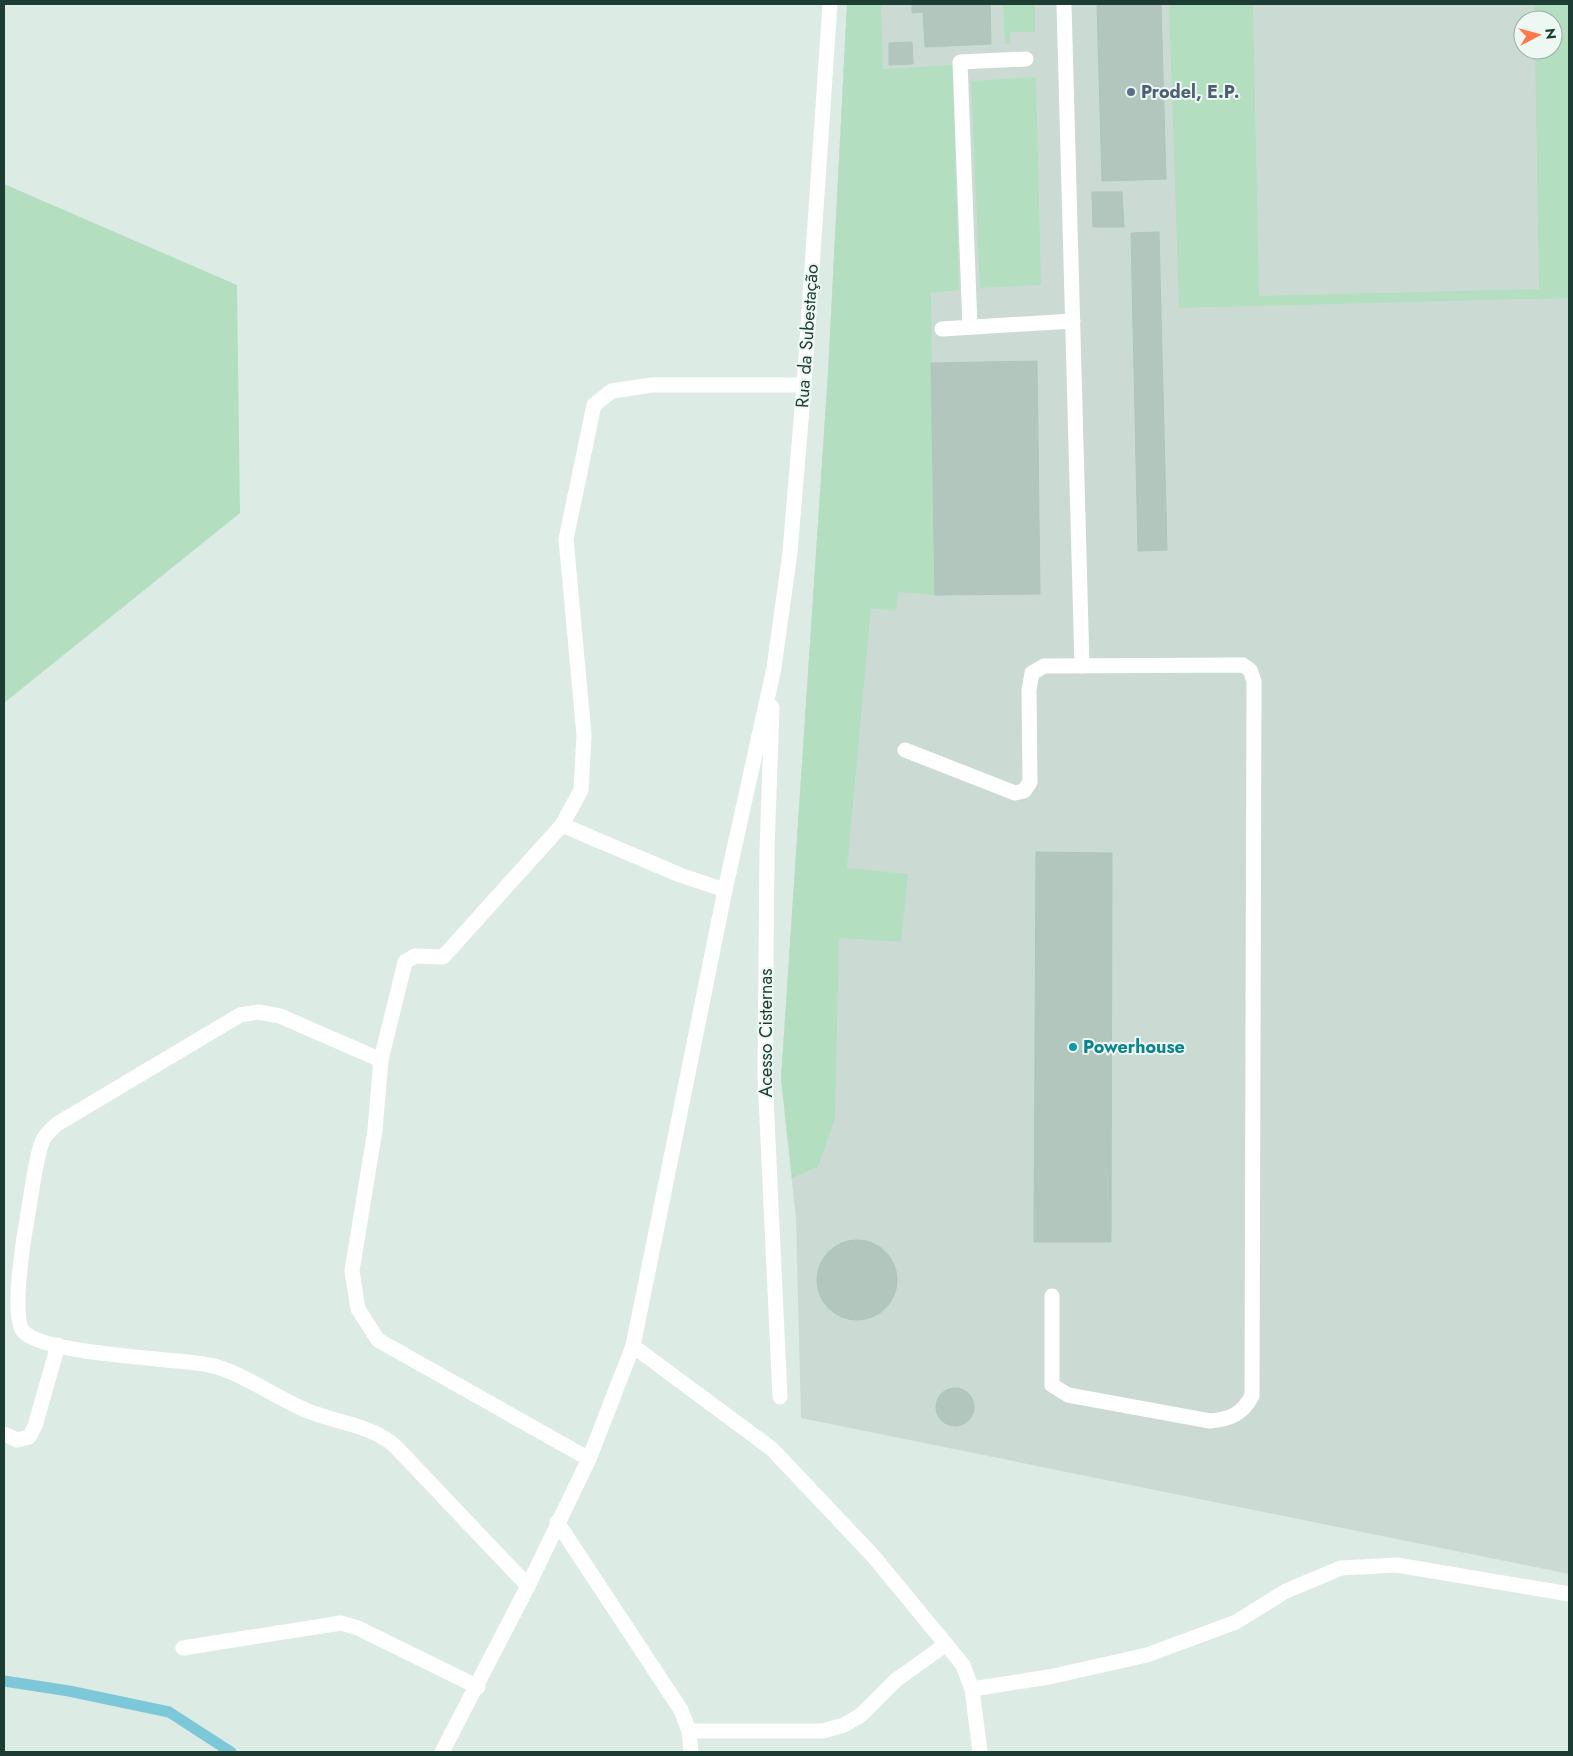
<svg xmlns="http://www.w3.org/2000/svg" width="1573" height="1756" font-family="Jost,sans-serif">
	<style>
		.built { fill: #cbdbd4; fill-rule: evenodd }
		.green { fill: #b3dfc0 }
		.lines { fill: none; stroke-linecap: round; stroke-linejoin: round }
		.stream { stroke: #7dc8d8; stroke-width: 11 }
		.building { fill: #b2c6be; stroke: #afc5bc }
		.minor { stroke: #fff; stroke-width: 15 }
		.service-dot { fill: #5c6f8a; stroke: #eef8f3; stroke-width: 2 }
		.culture-dot { fill: #0f9aa8; stroke: #eef8f3; stroke-width: 2 }
		.labels { text-anchor: middle; stroke-width: 4; stroke-linejoin: round; paint-order: stroke }
		.service-label { font-size: 18px; font-weight: bold; fill: #4e5e75; stroke: #eef8f3; text-anchor: start }
		.street-label { font-size: 18px; fill: #1d3c34; stroke: #eef8f3 }
		.culture-label { font-size: 18px; font-weight: bold; fill: #0d838f; stroke: #eef8f3; text-anchor: start }
	</style>
	<rect width="100%" height="100%" fill="#ddebe5"/>
	<path class="built" d="M847 4H1569V1574L801 1418 796 1219 781 1079 828 373ZM1523 20H1553V50H1523Z"/>
	<g class="green">
		<polygon points="847,4 881,4 883,69 953,65 959,290 931,293 935,595 898,592 896,611 871,608 847,868 908,874 901,942 839,938 835,1118 818,1167 792,1178 781,1079 828,373"/>
		<polygon points="1003,4 1035,4 1035,32 1010,32 1010,44 1005,44"/>
		<polygon points="1169,4 1253,4 1259,296 1539,289 1535,50 1553,50 1553,20 1535,20 1534,4 1569,4 1569,298 1179,308"/>
		<polygon points="1036,77 1041,285 980,288 971,81"/>
		<polygon points="4,184 237,285 240,513 4,703"/>
	</g>
	<g class="lines">
		<polyline class="stream" points="4,1681 69,1691 169,1712 231,1752"/>
	</g>
	<g class="building">
		<polygon points="912,4 990,4 991,44 925,47 923,12 912,13"/>
		<polygon points="1097,4 1161,4 1166,179 1102,181"/>
		<polygon points="912,42 913,64 889,65 889,43"/>
		<polygon points="1092,192 1122,192 1124,227 1093,227"/>
		<polygon points="1159,232 1167,550 1138,551 1131,233"/>
		<polygon points="1037,361 1040,594 935,595 931,363"/>
		<polygon points="1036,852 1112,853 1111,1242 1034,1242"/>
		<circle cx="857" cy="1280" r="40"/>
		<circle cx="955" cy="1407" r="19"/>
	</g>
	<g class="lines">
		<g class="minor">
			<polyline points="1064,4 1082,666"/>
			<polyline points="970,327 960,62 1026,59"/>
			<polyline points="942,329 1073,321"/>
			<polyline points="772,707 767,849 765,1076 780,1397"/>
			<path d="M905 750 1015 793 1024 791 1030 782 1029 690 1032 673 1044 666 1243 665 1250 670 1254 681 1252 1396C1242 1414 1231 1419 1210 1421L1068 1395 1052 1385V1296"/>
			<polyline points="562,825 443,957 415,956 405,962 381,1060 375,1130 352,1271 358,1309 378,1340 589,1459"/>
			<polyline points="725,890 680,875 562,825 581,790 584,735 566,539 594,405 612,391 652,385 804,385"/>
			<path d="M381 1060 280 1016 258 1012 240 1015 57 1124C53 1128 47 1133 44 1138 36 1151 29 1212 25 1231 22 1250 12 1317 23 1331 43 1355 174 1358 209 1365 238 1370 278 1399 308 1411 337 1423 372 1425 395 1446L528 1586"/>
			<polyline points="633,1346 772,1449 874,1557 963,1665 972,1689 980,1752"/>
			<polyline points="4,1434 17,1440 29,1437 35,1426 58,1345"/>
			<polyline points="557,1522 681,1710 689,1731 691,1752"/>
			<polyline points="183,1648 341,1623 358,1628 478,1687"/>
			<polyline points="972,1689 1049,1677 1147,1655 1236,1622 1286,1591 1341,1568 1397,1565 1569,1594"/>
			<polyline points="689,1731 823,1731 844,1725 861,1715 896,1680 945,1645"/>
			<polyline points="442,1752 528,1586 589,1459 633,1346 725,890 774,668 790,552 804,385 830,4"/>
		</g>
	</g>
	<circle class="service-dot" cx="1131" cy="92" r="5"/>
	<circle class="culture-dot" cx="1073" cy="1047" r="5"/>
	<g class="labels">
		<g class="service-label">
			<text x="1141" y="98">Prodel, E.P.</text>
		</g>
		<g class="street-label">
			<text transform="translate(807 336) rotate(-86)" y="6">Rua da Subestação</text>
			<text transform="translate(766 1033) rotate(-90)" y="6">Acesso Cisternas</text>
		</g>
		<g class="culture-label">
			<text x="1083" y="1053">Powerhouse</text>
		</g>
	</g>
	<rect width="1573" height="1756" fill="none" stroke="#1d3c34" stroke-width="10"/>
	<g transform="translate(1538 35) rotate(84)"><circle r="24" fill="#eef8f3" stroke="#9aada7"/>
	<path d="M0-4L9 19L0 12L-9 19Z" fill="#ff7847"/>
	<text y="-8" font-size="14" font-weight="bold" text-anchor="middle" fill="#1d3c34">N</text>
	</g>
</svg>
